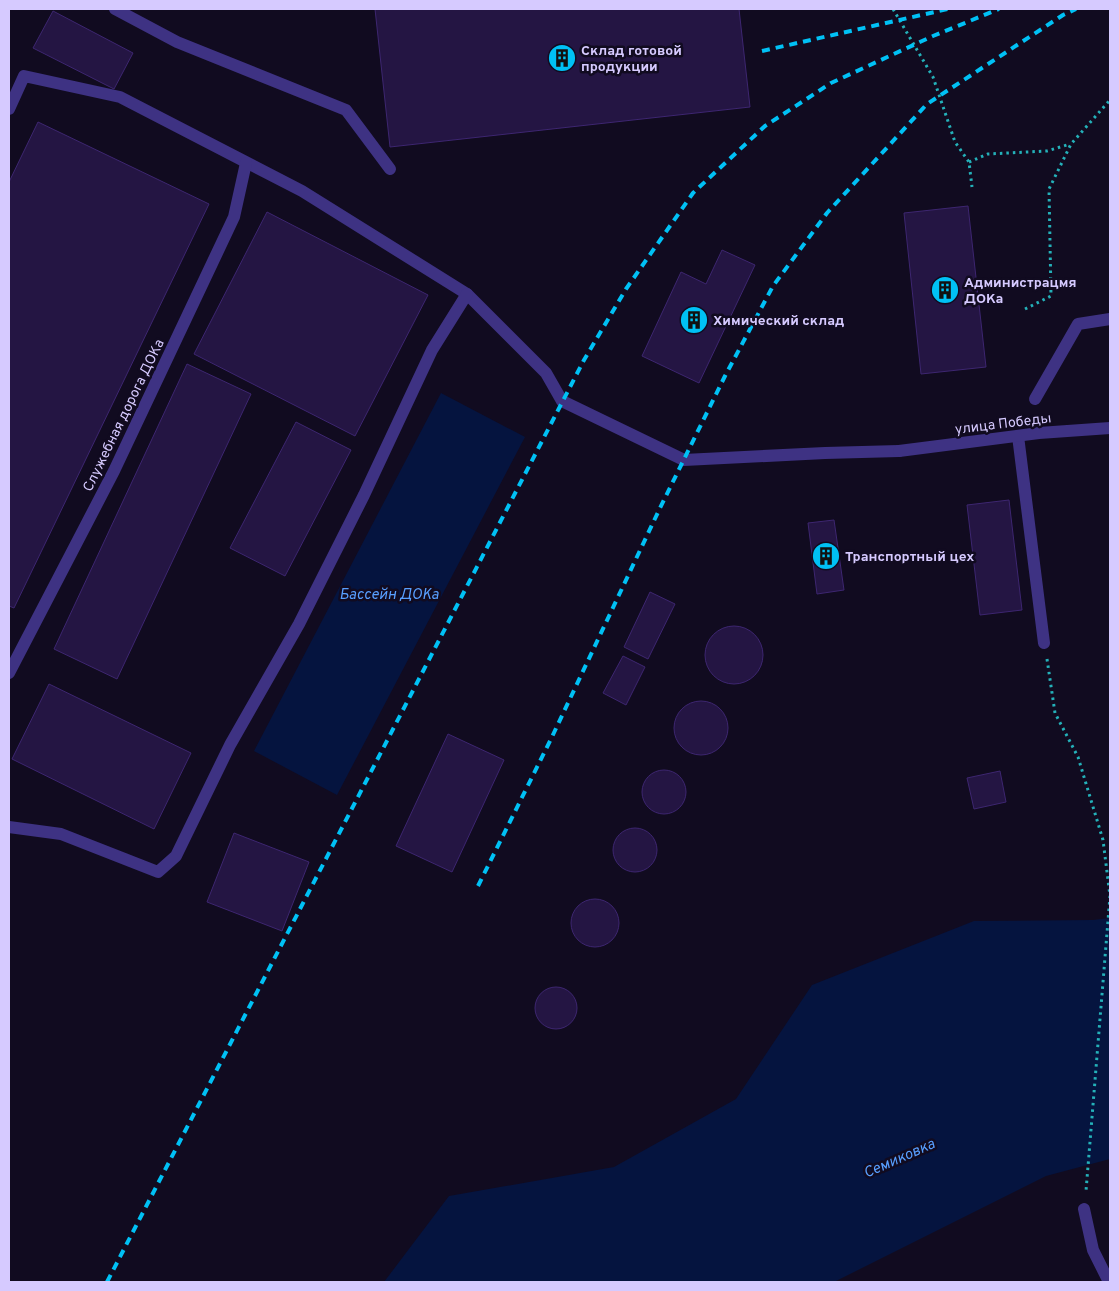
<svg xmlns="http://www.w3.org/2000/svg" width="1119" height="1291" font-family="Overpass,sans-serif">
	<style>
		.water { fill: #05143f }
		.building { fill: #241543; stroke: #3d2670 }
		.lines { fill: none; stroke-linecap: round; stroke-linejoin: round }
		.path { stroke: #24b1b9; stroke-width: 3; stroke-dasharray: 2.5 4; stroke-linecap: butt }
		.service { stroke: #3e3283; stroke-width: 12 }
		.minor { stroke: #3e3283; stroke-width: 12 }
		.rail { stroke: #00c1f5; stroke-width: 4; stroke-dasharray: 8 6; stroke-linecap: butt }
		.labels { text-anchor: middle; stroke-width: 5; stroke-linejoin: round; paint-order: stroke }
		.poi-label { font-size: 14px; font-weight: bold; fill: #d6caff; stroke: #110b20; text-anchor: start }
		.street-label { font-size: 14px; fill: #d6caff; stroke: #110b20 }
		.water-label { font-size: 15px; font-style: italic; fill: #589fff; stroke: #110b20 }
	</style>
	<rect width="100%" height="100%" fill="#110b20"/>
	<g class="water">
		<polygon points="441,393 525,437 337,795 254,751"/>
		<polygon points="1110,918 1110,1159 1046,1176 834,1282 384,1282 449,1196 614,1167 736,1099 812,985 974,921 1093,920"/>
	</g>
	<g class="building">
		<polygon points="375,9 739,9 750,107 390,147"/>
		<polygon points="53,11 133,53 114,89 33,48"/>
		<polygon points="38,122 209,204 14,608 9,606 9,182"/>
		<polygon points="968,206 986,367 921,374 904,213"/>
		<polygon points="267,212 428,295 355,436 194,354"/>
		<polygon points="722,250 755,265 699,383 642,356 681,272 706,284"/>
		<polygon points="187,364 251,394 117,679 54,649"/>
		<polygon points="296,422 351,450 285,576 230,548"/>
		<polygon points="1009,500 1022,610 980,615 967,505"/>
		<polygon points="834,520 844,590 817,594 808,523"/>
		<polygon points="650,592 675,604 648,659 624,647"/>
		<circle cx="734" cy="655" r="29"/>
		<polygon points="623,656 645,667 626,705 603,693"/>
		<polygon points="49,684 191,753 154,829 12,759"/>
		<circle cx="701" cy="728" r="27"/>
		<polygon points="448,734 504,760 452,872 396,846"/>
		<circle cx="664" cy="792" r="22"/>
		<polygon points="1000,771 1006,802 974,809 967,778"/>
		<circle cx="635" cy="850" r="22"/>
		<polygon points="234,833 309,862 282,931 207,902"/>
		<circle cx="595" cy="923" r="24"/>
		<circle cx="556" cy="1008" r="21"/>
	</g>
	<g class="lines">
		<g class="path">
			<polyline points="893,9 933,77 955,142 969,162 972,187"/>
			<polyline points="969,162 988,154 1047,151 1070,144"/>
			<polyline points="1025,309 1051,296 1049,189 1071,144 1110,100"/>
			<polyline points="1047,659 1055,713 1078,757 1103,840 1110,896 1086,1191"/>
		</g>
		<g class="service">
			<polyline points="115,9 177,42 346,110 390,169"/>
			<polyline points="9,109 24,76 120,97 302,191 467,294 546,373 562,401 684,460 825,453 899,451"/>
			<polyline points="1018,436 1044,643"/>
			<polyline points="9,673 114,471 234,217 246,163"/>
			<polyline points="9,827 61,834 158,872 176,856 230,745 299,624 364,495 432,350 467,294"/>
			<polyline points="1084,1209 1093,1250 1109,1282"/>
		</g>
		<g class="minor">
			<polyline points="1035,399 1078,324 1110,319"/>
			<polyline points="899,451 1039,433 1110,428"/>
		</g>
		<g class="rail">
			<polyline points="762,51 948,9"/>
			<polyline points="478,886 551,739 660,508 725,376 773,286 827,213 927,104 1063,15 1076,9"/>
			<polyline points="107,1282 584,360 626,289 693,193 765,126 831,83 933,36 999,9"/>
		</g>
	</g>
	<defs>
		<symbol id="building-disc" viewBox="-11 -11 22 22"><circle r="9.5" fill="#00c1f5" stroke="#110b20"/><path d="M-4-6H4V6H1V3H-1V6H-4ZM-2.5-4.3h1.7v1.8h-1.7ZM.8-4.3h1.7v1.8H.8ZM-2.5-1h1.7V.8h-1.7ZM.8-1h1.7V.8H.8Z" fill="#111"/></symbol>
	</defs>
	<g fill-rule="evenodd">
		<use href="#building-disc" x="546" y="42" width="32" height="32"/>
		<use href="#building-disc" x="929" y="274" width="32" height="32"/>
		<use href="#building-disc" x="678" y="304" width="32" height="32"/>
		<use href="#building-disc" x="810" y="540" width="32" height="32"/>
	</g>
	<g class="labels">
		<g class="poi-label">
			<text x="581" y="55">Склад готовой<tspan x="581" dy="16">продукции</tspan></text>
			<text x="964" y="287">Администрацмя<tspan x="964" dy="16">ДОКа</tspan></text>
			<text x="713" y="325">Химический склад</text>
			<text x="845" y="561">Транспортный цех</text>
		</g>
		<g class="street-label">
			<text transform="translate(123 415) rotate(-64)" y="5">Служебная дорога ДОКа</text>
			<text transform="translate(1003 423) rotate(-7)" y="5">улица Победы</text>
		</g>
		<g class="water-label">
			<text x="389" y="599">Бассейн ДОКа</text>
			<text transform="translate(899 1158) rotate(-24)" y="5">Семиковка</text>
		</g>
	</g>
	<rect width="1119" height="1291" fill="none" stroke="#d6caff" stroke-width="20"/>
</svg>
